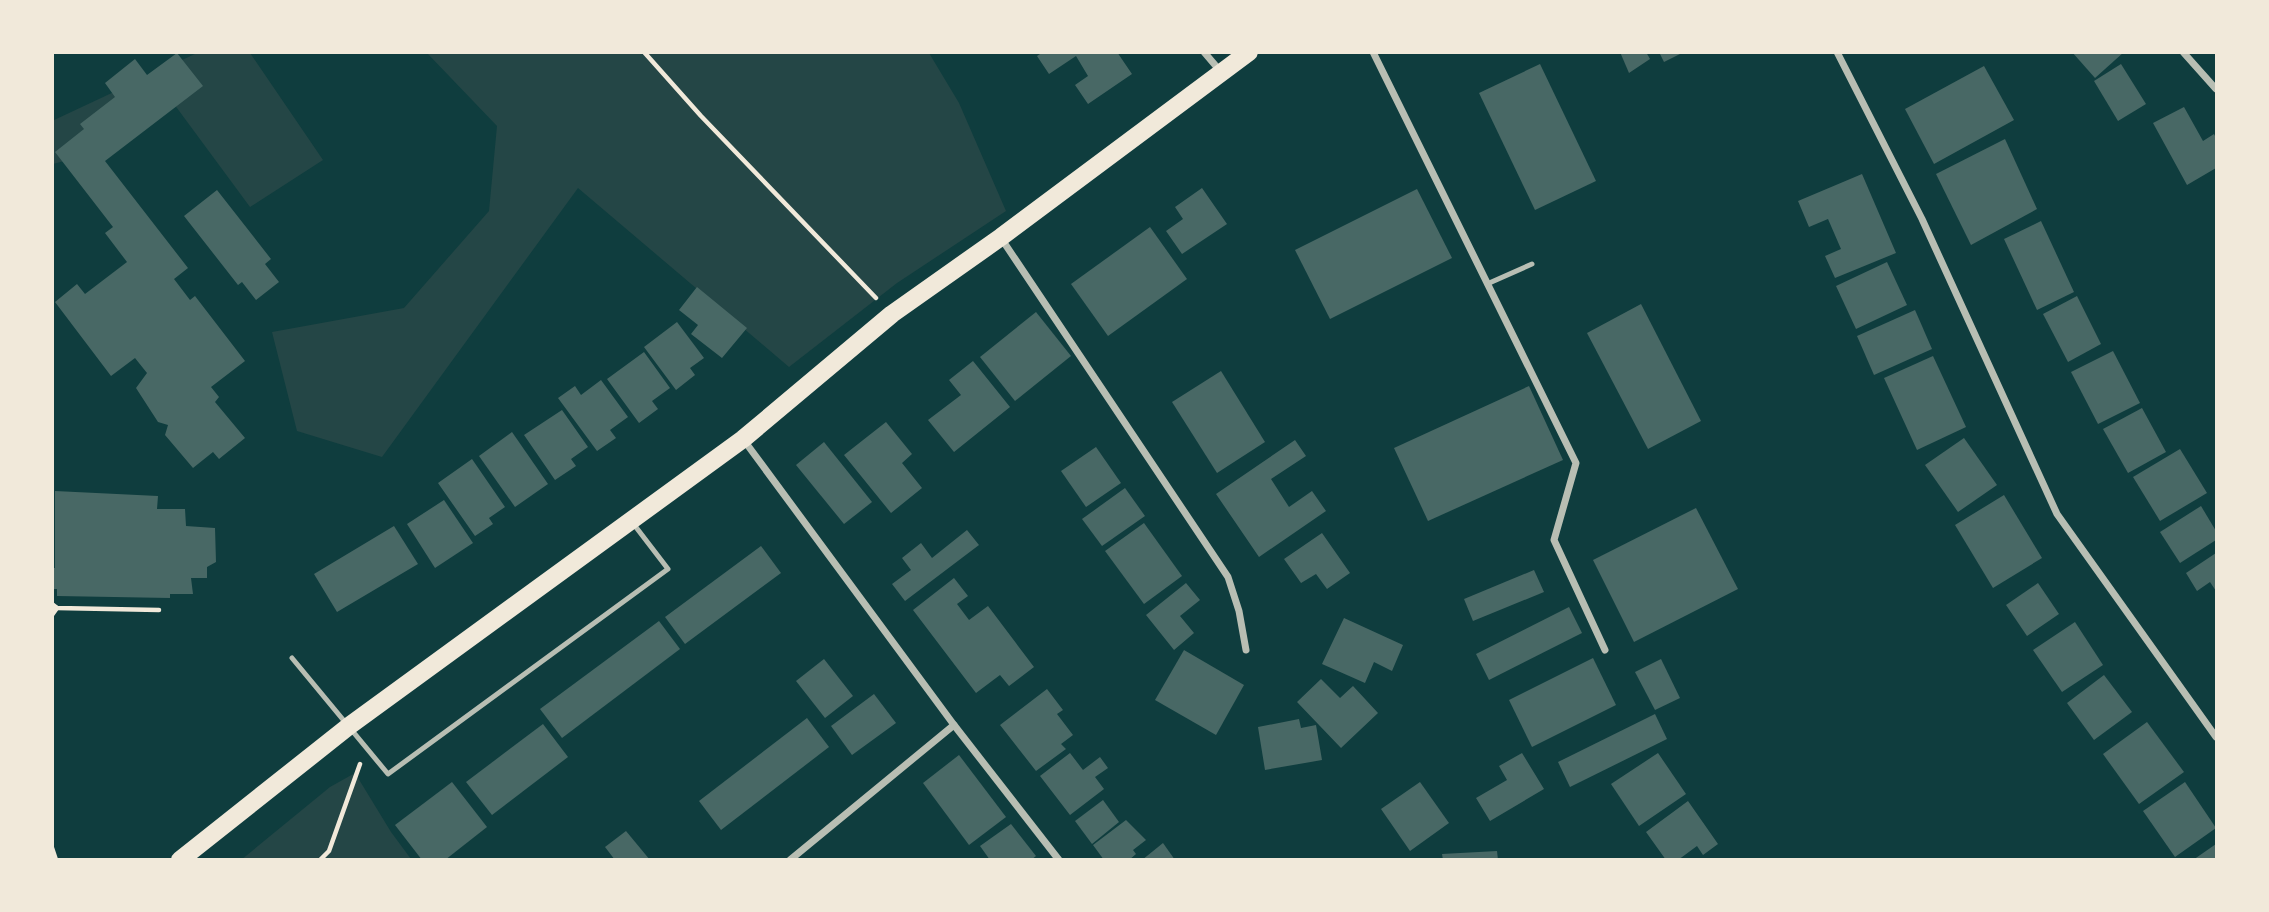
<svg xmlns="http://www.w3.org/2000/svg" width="2269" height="912" font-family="'Source Serif 4',serif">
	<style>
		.green { fill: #244646 }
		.building { fill: #486865 }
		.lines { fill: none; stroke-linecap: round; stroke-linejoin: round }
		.path { stroke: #f1e9da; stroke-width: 4.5 }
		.service { stroke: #b8beb3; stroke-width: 5 }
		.minor { stroke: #b8beb3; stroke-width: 7 }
		.primary { stroke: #f1e9da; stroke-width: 18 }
	</style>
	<rect width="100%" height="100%" fill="#0f3d3e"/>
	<g class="green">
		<polygon points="197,53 250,53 323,160 250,207 174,104 79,157 53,164 52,121"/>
		<polygon points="427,53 929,53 959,103 1006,211 897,283 789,367 578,188 382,457 297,431 272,332 404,308 489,211 497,126"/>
		<polygon points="355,773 391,832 411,859 241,860 330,787"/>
	</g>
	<g class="building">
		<polygon points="1043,52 1117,52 1132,74 1088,104 1075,85 1088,76 1076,56 1049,74 1037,56"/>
		<polygon points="1620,52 1646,52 1650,59 1629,73"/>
		<polygon points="1659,52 1684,52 1664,62"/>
		<polygon points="2072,52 2124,52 2095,78"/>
		<polygon points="177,53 203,86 105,161 188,268 174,279 190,300 195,296 245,361 211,387 219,397 215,402 245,438 219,459 213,452 193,468 165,435 168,425 158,422 136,388 147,373 135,358 111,376 55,302 77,284 85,294 127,262 105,233 113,227 55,152 84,129 80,124 115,97 105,83 135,59 147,75"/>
		<polygon points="1540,64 1596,181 1535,210 1479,93"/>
		<polygon points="2121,64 2146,104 2118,121 2094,81"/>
		<polygon points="1984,66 2014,120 1934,164 1905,109"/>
		<polygon points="2184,107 2203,141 2214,134 2216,138 2216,168 2187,185 2153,123"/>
		<polygon points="2005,139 2037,209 1971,245 1936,174"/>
		<polygon points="1862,174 1896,253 1835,278 1825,256 1841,249 1828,219 1809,227 1798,201"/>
		<polygon points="1202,188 1227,224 1182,254 1166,231 1183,219 1175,207"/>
		<polygon points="1417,189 1452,258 1330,319 1295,250"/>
		<polygon points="217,190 271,259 265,264 279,282 256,300 242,282 238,285 184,216"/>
		<polygon points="2041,221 2074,292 2037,310 2004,239"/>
		<polygon points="1150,227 1187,279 1108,336 1071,284"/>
		<polygon points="1887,262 1907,305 1856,329 1836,286"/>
		<polygon points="697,287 747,328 722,358 691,334 698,325 679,310"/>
		<polygon points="2077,296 2101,344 2068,362 2043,314"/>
		<polygon points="1641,304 1701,421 1648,449 1587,333"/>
		<polygon points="1915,310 1932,349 1874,375 1857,336"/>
		<polygon points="1036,312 1071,356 1015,401 980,357"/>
		<polygon points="677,322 704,358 690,368 695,375 676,390 644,347"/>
		<polygon points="2113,351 2140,403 2098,424 2071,372"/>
		<polygon points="644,352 670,388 652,401 658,409 639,423 607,379"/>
		<polygon points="1933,356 1966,427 1917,450 1884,378"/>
		<polygon points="973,361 1010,407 954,452 928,420 961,395 949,380"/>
		<polygon points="1221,371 1265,442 1217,473 1172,402"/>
		<polygon points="601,380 628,417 610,430 616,438 597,451 558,398 575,386 581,395"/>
		<polygon points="1529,386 1563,460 1428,521 1394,448"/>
		<polygon points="2142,408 2166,452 2128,473 2103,429"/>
		<polygon points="562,410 588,447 571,459 576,466 555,480 524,435"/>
		<polygon points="886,422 912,454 902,463 922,488 891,513 844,455"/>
		<polygon points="512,432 548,484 515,507 479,456"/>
		<polygon points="1964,438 1997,485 1958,512 1925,465"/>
		<polygon points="1295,440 1306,456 1271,479 1289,507 1312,491 1326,511 1259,557 1216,494"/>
		<polygon points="824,442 872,502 844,524 796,465"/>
		<polygon points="1096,447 1121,483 1086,507 1061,471"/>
		<polygon points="2180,449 2207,493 2160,521 2133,477"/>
		<polygon points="472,459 505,507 489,518 493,524 475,536 438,483"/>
		<polygon points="1125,488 1145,516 1102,546 1082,519"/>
		<polygon points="55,491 158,496 157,509 185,509 186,526 215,528 216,562 207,567 207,578 191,578 193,594 170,594 170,598 57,596 57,589 52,589 52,568 55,568"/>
		<polygon points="2004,495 2042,558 1993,588 1955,525"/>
		<polygon points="444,500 473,543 435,568 407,524"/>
		<polygon points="2201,506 2216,531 2216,540 2180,563 2160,532"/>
		<polygon points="1696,508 1738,589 1634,642 1593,560"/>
		<polygon points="1144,523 1182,576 1144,604 1105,551"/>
		<polygon points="394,526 418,564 337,612 314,574"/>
		<polygon points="967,530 979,545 905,601 892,584 911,570 902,558 921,543 932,558"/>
		<polygon points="1322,533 1350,573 1327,589 1316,574 1301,583 1284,559"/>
		<polygon points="761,546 781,573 685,644 665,617"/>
		<polygon points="2216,553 2216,591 2210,582 2197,591 2186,573"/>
		<polygon points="1534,570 1544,592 1473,621 1464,599"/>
		<polygon points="954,578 968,596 957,604 969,620 988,606 1034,667 1009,686 1000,675 976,693 913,610"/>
		<polygon points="1186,583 1200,600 1180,616 1194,633 1174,650 1146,615"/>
		<polygon points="2038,583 2059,614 2027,636 2006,605"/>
		<polygon points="1569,607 1582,633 1489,680 1476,654"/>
		<polygon points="1344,618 1403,645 1392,671 1374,662 1365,683 1322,664"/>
		<polygon points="659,621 680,649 562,738 540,709"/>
		<polygon points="2075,622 2103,665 2062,692 2033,650"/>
		<polygon points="1184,650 1244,685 1216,735 1155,700"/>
		<polygon points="1593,658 1616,705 1532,747 1509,700"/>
		<polygon points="824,659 853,696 825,718 796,681"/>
		<polygon points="1661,659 1680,698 1655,710 1635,672"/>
		<polygon points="2104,675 2132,712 2094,740 2067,703"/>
		<polygon points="1321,679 1340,698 1353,686 1378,713 1341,748 1297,702"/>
		<polygon points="1047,689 1063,710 1057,714 1073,735 1061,744 1066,749 1036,771 1000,725"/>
		<polygon points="874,694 896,723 852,755 831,726"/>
		<polygon points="1655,714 1667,739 1570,787 1558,762"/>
		<polygon points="807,718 829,747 721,830 699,801"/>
		<polygon points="1299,719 1301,728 1316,725 1322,760 1265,770 1258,727"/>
		<polygon points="2147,722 2184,772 2139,804 2103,754"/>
		<polygon points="543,724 568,757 492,815 466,782"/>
		<polygon points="1070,753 1083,770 1100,757 1108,768 1095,777 1104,789 1070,815 1040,776"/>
		<polygon points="1522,753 1544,789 1490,821 1476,798 1507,780 1499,766"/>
		<polygon points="1658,753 1686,794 1639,826 1611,784"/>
		<polygon points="959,755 1006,817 969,845 923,783"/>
		<polygon points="452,782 487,827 445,860 422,860 395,825"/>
		<polygon points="1420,782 1449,823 1410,851 1381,809"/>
		<polygon points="2185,782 2216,828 2175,857 2143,811"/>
		<polygon points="1103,800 1119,822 1092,844 1075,821"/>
		<polygon points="1688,801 1718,844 1703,855 1697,846 1678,860 1666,860 1646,832"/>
		<polygon points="1126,820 1146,840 1133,850 1136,854 1129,860 1104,860 1093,845"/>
		<polygon points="1011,824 1036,856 1031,860 990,860 980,846"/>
		<polygon points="626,831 650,860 615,860 605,847"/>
		<polygon points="1163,843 1175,860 1142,860"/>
		<polygon points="2216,844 2216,860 2193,860"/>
		<polygon points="1497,851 1498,860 1443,860 1442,854"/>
	</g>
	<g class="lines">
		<g class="path">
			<polyline points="644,52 701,116 876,298"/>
			<polyline points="52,604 57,608 159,610"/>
			<polyline points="52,615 57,608"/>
			<polyline points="52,848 56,860"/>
			<polyline points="320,860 329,851 360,764"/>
		</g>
		<g class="service">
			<polyline points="1487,284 1532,264"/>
			<polyline points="292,658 388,774 668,569 632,522"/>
		</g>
		<g class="minor">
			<polyline points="1204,52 1221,72"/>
			<polyline points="1373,52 1576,463 1554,540 1605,650"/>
			<polyline points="1837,52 1922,219 2057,514 2216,737"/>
			<polyline points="2183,52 2216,89"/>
			<polyline points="1001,238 1228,577 1239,611 1246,650"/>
			<polyline points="743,439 954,725 1059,860"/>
			<polyline points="790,860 954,725"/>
		</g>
		<polyline class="primary" points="180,860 349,726 743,439 892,314 1001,237 1249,52"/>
	</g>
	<rect width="2269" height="912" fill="none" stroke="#f1e9da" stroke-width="108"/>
</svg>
